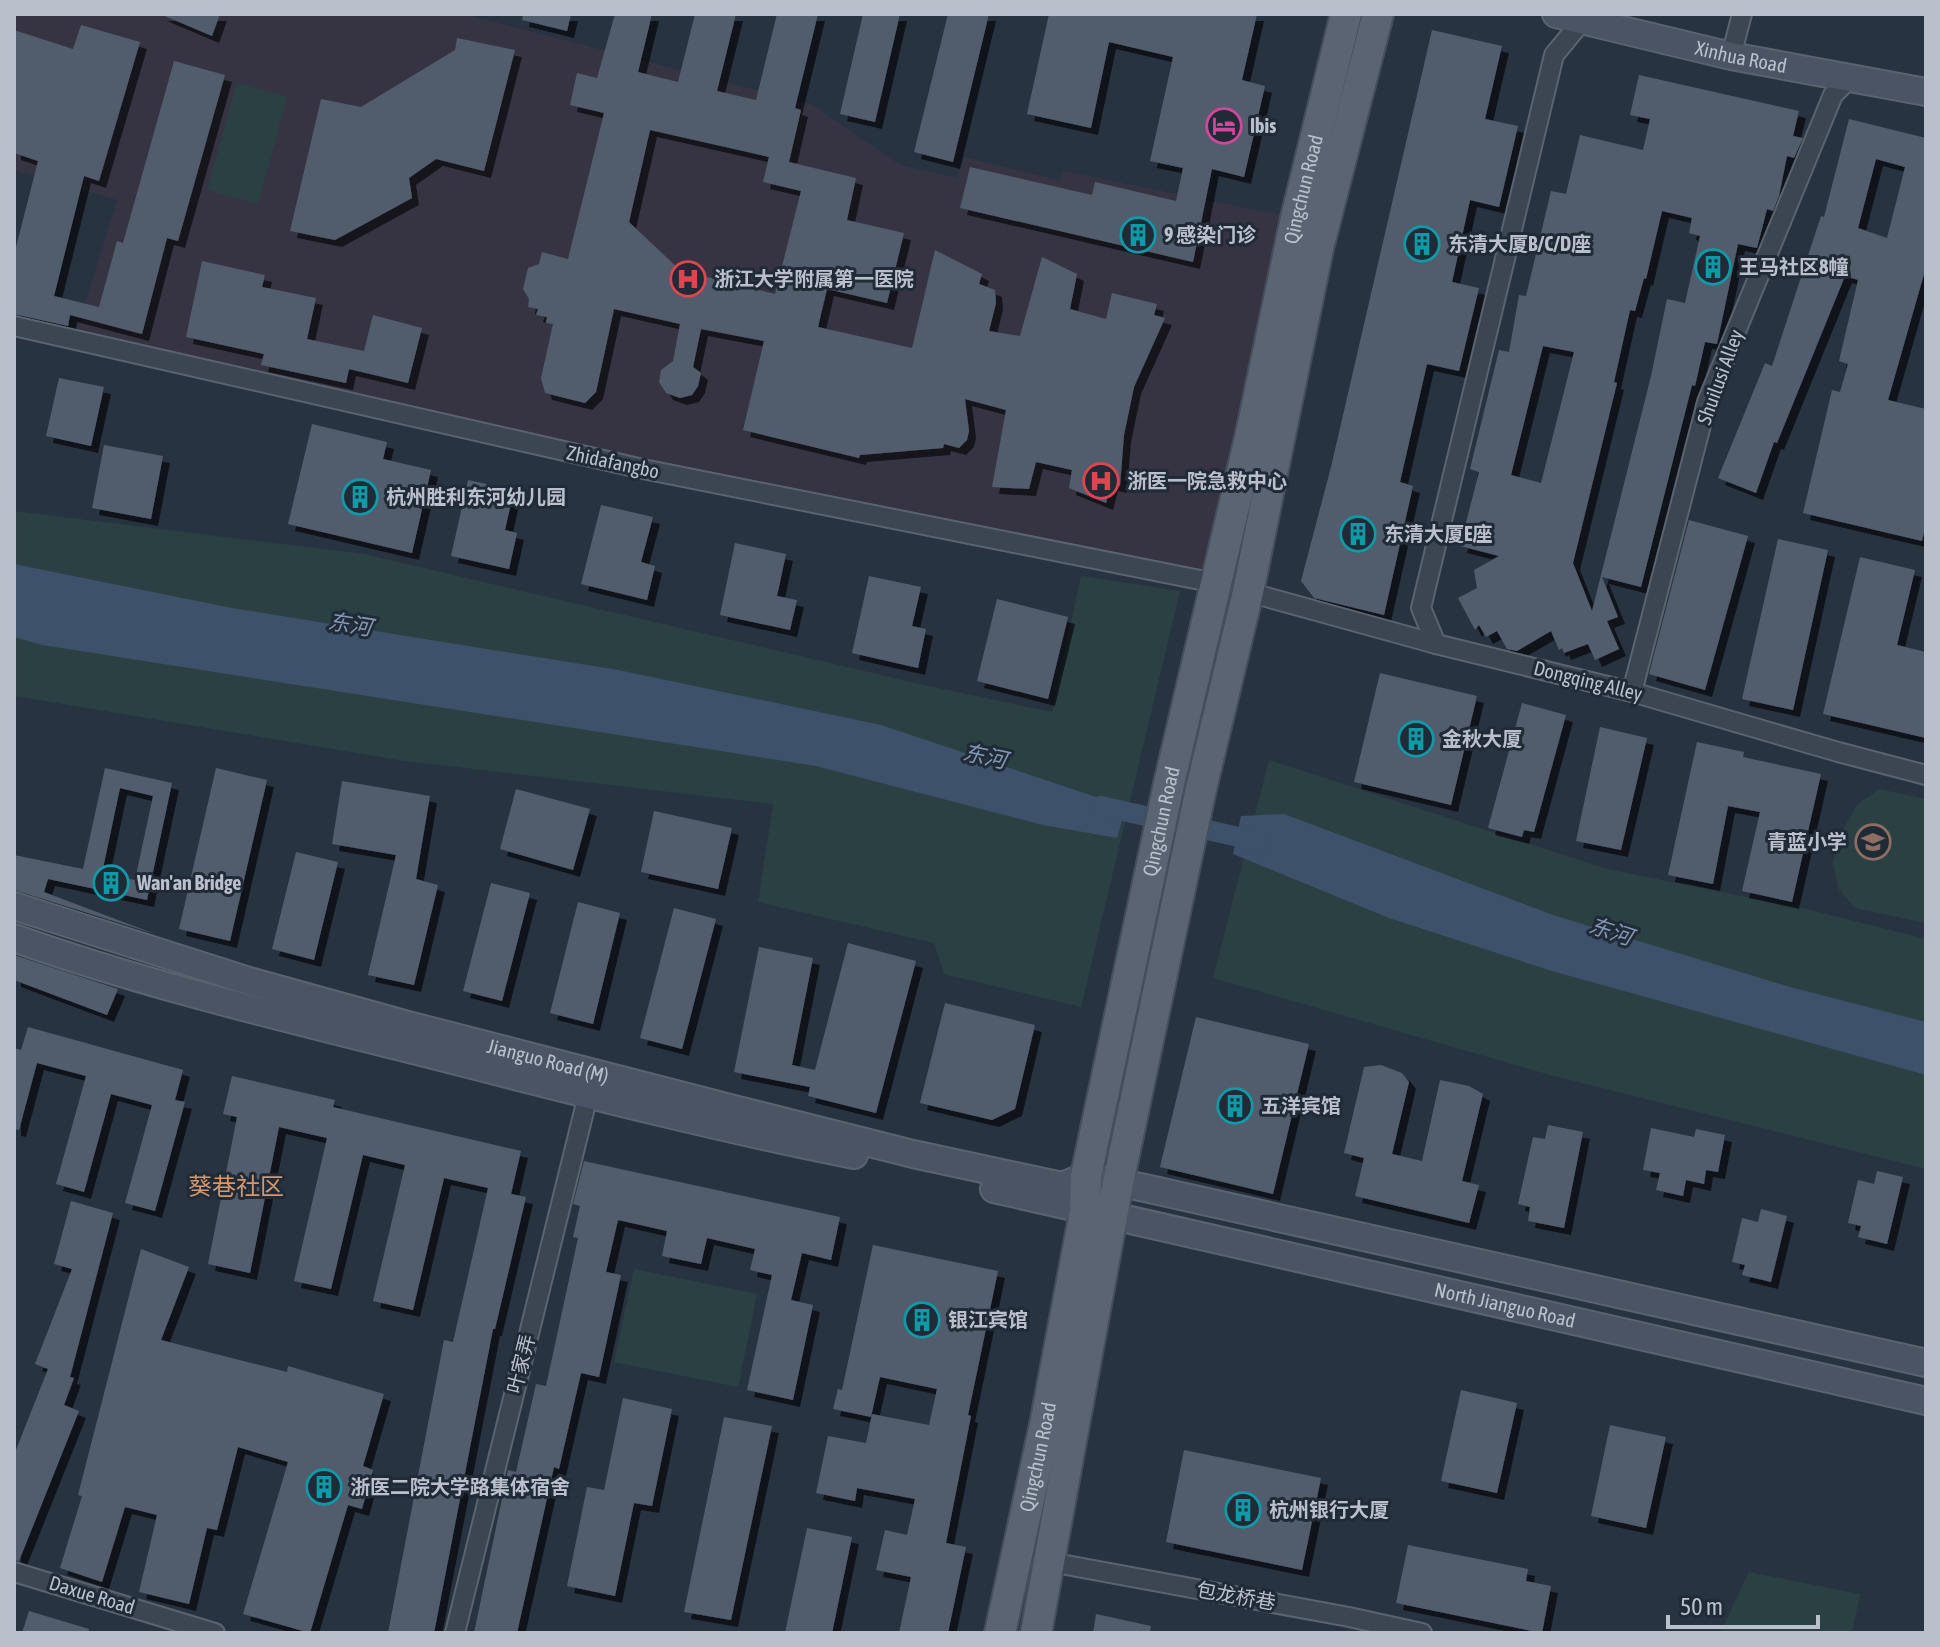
<svg xmlns="http://www.w3.org/2000/svg" width="1940" height="1647" font-family="'Asap Condensed','Noto Sans SC',sans-serif">
	<style>
		.medical { fill: #363443 }
		.green { fill: #2a4043 }
		.water { fill: #3e516a }
		.lines { fill: none; stroke-linecap: round; stroke-linejoin: round }
		.canal { stroke: #3e516a; stroke-width: 20 }
		.building { fill: #515c6d; fill-rule: evenodd; filter: url(#shadow) }
		.street-casing { stroke: #5a636f; stroke-width: 22 }
		.secondary-casing { stroke: #5a636f; stroke-width: 30 }
		.primary-casing { stroke: #464e5b; stroke-width: 34 }
		.street { stroke: #3c4552; stroke-width: 18 }
		.secondary { stroke: #4a5465; stroke-width: 26 }
		.primary { stroke: #5a6472; stroke-width: 30 }
		.labels { text-anchor: middle; stroke-width: 6; stroke-linejoin: round; paint-order: stroke }
		.street-label { font-size: 20px; fill: #b9c0cc; stroke: #212a37 }
		.poi-label { font-size: 20px; font-weight: bold; fill: #b9c0cc; stroke: #212a37; text-anchor: start }
		.water-label { font-size: 22px; font-style: italic; fill: #8297b2; stroke: #212a37 }
		.quarter-label { font-size: 24px; fill: #d3986d; stroke: #212a37 }
	</style>
	<defs>
		<filter id="shadow"><feDropShadow dx="7" dy="7" stdDeviation="0" flood-color="#0009"/></filter>
	</defs>
	<rect width="100%" height="100%" fill="#283342"/>
	<polygon class="medical" points="14,14 64,14 71,16 73,14 464,14 813,105 900,165 957,178 964,157 1060,181 1063,171 1296,218 1215,583 74,341 117,200 14,170"/>
	<g class="green">
		<polygon points="237,83 287,97 258,204 207,190"/>
		<polygon points="14,511 364,554 924,685 1052,712 1081,576 1180,591 1081,1007 944,974 934,943 758,902 773,804 404,761 14,696"/>
		<polygon points="1269,760 1607,869 1806,909 1926,939 1926,1169 1550,1075 1213,978"/>
		<polygon points="1879,789 1926,799 1926,923 1855,908 1838,888 1833,862 1842,832 1856,806"/>
		<polygon points="634,1269 757,1294 738,1387 614,1362"/>
		<polygon points="1749,1572 1860,1594 1852,1633 1720,1633"/>
	</g>
	<g class="water">
		<polygon points="14,564 232,608 618,670 881,725 1126,807 1117,838 1043,825 816,766 42,645 14,637"/>
		<polygon points="1284,814 1553,915 1790,987 1926,1022 1926,1075 1552,971 1389,918 1233,854 1241,816"/>
	</g>
	<g class="lines">
		<polyline class="canal" points="1101,806 1261,842"/>
	</g>
	<g class="building">
		<polygon points="160,14 220,14 212,36"/>
		<polygon points="523,14 571,14 567,31 522,20"/>
		<path d="M615 14H652L638 72 678 82 695 14H736L717 91 756 100 777 14H818L795 108 801 110 789 162 856 178 847 220 904 233 887 303 827 289 818 327 912 348 935 250 982 274 979 284 995 290 996 303 989 331 1020 336 1042 257 1077 274 1070 309 1106 319 1112 293 1157 304 1154 315 1165 318 1134 387 1124 435 1120 486 1111 484 1106 503 1069 488 1072 470 1036 462 1029 489 992 487 1006 410 965 399 969 431 967 440 959 448 944 444 943 448 860 455 859 458 743 430 764 341 701 329 693 367 701 373 698 386 692 395 680 398 666 393 659 382 661 370 673 361 680 324 614 309 596 392 585 403 545 393 541 378 553 324 546 323 547 317 536 315 538 309 528 307 529 299 523 289 528 268 539 264 542 252 568 259 604 113 570 105 577 73 597 78ZM650 130 769 157 763 182 801 191 775 294 680 270 629 222Z"/>
		<polygon points="863,14 900,14 875,122 840,114"/>
		<polygon points="948,14 989,14 953,162 914,152"/>
		<polygon points="1049,14 1257,14 1242,80 1265,86 1244,177 1212,169 1193,262 960,208 970,167 1092,195 1095,182 1176,201 1183,168 1150,161 1173,57 1109,42 1091,128 1027,114"/>
		<polygon points="81,25 140,42 99,181 84,176 54,296 99,307 117,241 123,243 174,61 225,75 178,241 167,238 142,334 70,315 68,326 14,314 14,255 38,161 14,153 14,30 73,49"/>
		<polygon points="1432,30 1502,46 1485,119 1518,126 1499,207 1470,200 1452,282 1479,288 1459,371 1427,364 1400,482 1413,486 1384,615 1314,598 1301,581 1331,467"/>
		<polygon points="457,38 515,50 484,171 436,159 409,178 412,198 335,240 290,231 321,99 361,107 455,50"/>
		<path d="M1639 75 1799 111 1793 136 1803 138 1794 158 1787 156 1779 196 1773 211 1767 209 1757 248 1738 244 1717 344 1705 342 1695 386 1692 385 1641 587 1602 577 1618 617 1607 621 1619 649 1595 660 1588 644 1564 653 1562 648 1559 650 1551 631 1517 651 1507 649 1497 631 1486 637 1479 625 1475 630 1458 598 1477 588 1474 570 1499 556 1460 546 1479 472 1470 469 1499 350 1509 352 1519 295 1526 296 1551 191 1566 194 1580 135 1643 150 1650 119 1630 115ZM1662 211 1692 218 1689 233 1700 236 1685 303 1667 299 1651 376 1592 611 1573 563 1617 383 1614 382 1630 310 1635 311 1644 278 1646 279ZM1543 346 1574 352 1541 483 1511 475Z"/>
		<path d="M1849 119 1926 138V267L1888 400 1926 409V524L1922 541 1803 513 1832 390 1840 392 1848 364 1839 361 1858 280 1845 276 1777 443 1774 442 1756 493 1718 478 1765 363 1772 366 1821 216 1824 217ZM1876 159 1905 167 1887 238 1858 228Z"/>
		<polygon points="202,261 265,275 262,287 316,298 307,339 364,351 373,315 422,328 408,383 349,369 346,383 261,365 264,354 186,337"/>
		<polygon points="59,378 104,387 91,446 46,436"/>
		<polygon points="312,424 387,442 383,459 431,470 412,553 288,524"/>
		<polygon points="104,445 163,456 151,519 92,508"/>
		<polygon points="468,480 514,490 505,530 517,533 509,569 451,556"/>
		<polygon points="601,505 653,517 641,562 655,566 647,600 581,584"/>
		<polygon points="1689,520 1748,536 1705,690 1649,674"/>
		<polygon points="1778,539 1828,550 1793,710 1742,699"/>
		<polygon points="735,543 786,554 777,596 797,600 790,630 720,615"/>
		<polygon points="1860,557 1915,570 1897,645 1926,652 1926,738 1823,714"/>
		<polygon points="869,576 921,587 912,626 926,629 918,668 852,653"/>
		<polygon points="997,599 1068,617 1048,699 977,681"/>
		<polygon points="1380,673 1477,696 1451,805 1354,782"/>
		<polygon points="1522,703 1566,715 1534,832 1524,830 1522,837 1488,828"/>
		<polygon points="1600,727 1647,738 1621,850 1576,841"/>
		<polygon points="1697,742 1744,752 1743,757 1821,774 1792,902 1742,891 1760,812 1728,806 1713,884 1668,875"/>
		<path d="M105 768 172 783 147 900 48 879 44 892 155 934 14 890V855L83 869ZM120 788 153 796 135 880 102 873Z"/>
		<polygon points="216,768 267,780 230,941 179,929"/>
		<polygon points="342,781 430,796 416,879 438,885 414,985 368,975 396,855 332,844"/>
		<polygon points="516,789 590,809 573,870 500,849"/>
		<polygon points="654,811 732,828 718,889 641,872"/>
		<polygon points="296,852 338,862 314,960 272,949"/>
		<polygon points="491,883 530,893 502,1001 463,991"/>
		<polygon points="578,902 620,913 593,1024 550,1013"/>
		<polygon points="674,908 716,919 682,1049 640,1038"/>
		<polygon points="848,943 916,961 876,1113 808,1096 810,1087 734,1072 759,947 813,958 792,1065 815,1070"/>
		<polygon points="14,955 118,989 107,1015 14,980"/>
		<polygon points="945,1003 1035,1025 1015,1109 992,1120 920,1103"/>
		<polygon points="1196,1017 1309,1044 1273,1194 1160,1167"/>
		<polygon points="28,1027 183,1070 175,1100 185,1102 155,1211 125,1203 152,1105 111,1094 84,1192 56,1184 86,1076 37,1063 19,1130 14,1129 14,1048 21,1050"/>
		<polygon points="1381,1065 1402,1073 1409,1082 1392,1154 1422,1161 1440,1080 1469,1086 1483,1094 1462,1181 1479,1185 1469,1223 1355,1196 1364,1158 1344,1153 1364,1067"/>
		<polygon points="232,1076 335,1100 333,1107 521,1151 511,1194 526,1197 495,1329 493,1329 434,1633 388,1633 444,1340 453,1342 488,1188 444,1178 413,1310 373,1301 405,1165 363,1155 331,1289 294,1281 327,1138 279,1127 250,1273 208,1264 237,1117 223,1114"/>
		<polygon points="1548,1125 1583,1132 1564,1228 1528,1221 1530,1207 1518,1204 1533,1137 1545,1139"/>
		<polygon points="1651,1128 1694,1137 1696,1129 1725,1135 1718,1172 1706,1170 1704,1184 1686,1180 1683,1196 1656,1190 1660,1173 1643,1170"/>
		<polygon points="584,1161 840,1217 831,1260 802,1253 791,1300 813,1305 793,1400 747,1390 772,1275 750,1270 755,1249 707,1238 701,1264 662,1256 667,1231 618,1220 606,1272 621,1275 599,1377 581,1373 559,1469 554,1467 517,1633 474,1633 508,1470 516,1472 536,1384 546,1386 578,1238 573,1237 580,1206 573,1204"/>
		<polygon points="1877,1171 1903,1177 1887,1244 1858,1237 1861,1226 1848,1223 1858,1180 1874,1184"/>
		<polygon points="71,1201 113,1213 70,1377 74,1378 64,1405 79,1411 19,1561 14,1560 14,1455 48,1369 35,1364 72,1269 54,1264"/>
		<polygon points="1761,1209 1787,1216 1771,1282 1742,1275 1745,1265 1732,1262 1742,1218 1758,1222"/>
		<polygon points="873,1245 998,1271 968,1415 971,1416 946,1543 966,1547 948,1633 899,1633 911,1577 876,1570 885,1530 907,1535 915,1499 857,1488 855,1501 816,1493 828,1436 866,1443 872,1414 929,1425 937,1389 880,1377 871,1417 833,1409 838,1389 842,1390"/>
		<polygon points="141,1249 189,1267 161,1340 287,1372 288,1366 384,1394 363,1466 373,1470 362,1509 348,1505 310,1633 243,1614 288,1462 238,1447 217,1530 207,1528 189,1604 139,1592 157,1515 125,1507 102,1582 60,1568 82,1496 78,1495"/>
		<polygon points="1461,1390 1517,1403 1497,1493 1441,1481"/>
		<polygon points="623,1398 672,1409 652,1506 634,1503 615,1596 567,1586 587,1487 604,1490"/>
		<polygon points="724,1417 772,1426 731,1620 684,1612"/>
		<polygon points="1610,1425 1666,1437 1646,1528 1591,1516"/>
		<polygon points="1184,1450 1321,1478 1302,1570 1166,1542"/>
		<polygon points="807,1528 852,1537 832,1633 785,1633"/>
		<polygon points="1408,1545 1528,1569 1526,1581 1551,1586 1542,1633 1396,1603"/>
		<polygon points="29,1611 89,1629 88,1633 22,1633"/>
		<polygon points="1096,1614 1151,1626 1150,1633 1093,1633"/>
	</g>
	<g class="lines">
		<defs>
			<g id="street">
				<polyline points="1731,56 1742,14"/>
				<polyline points="14,326 643,469 1215,583"/>
				<polyline points="1248,592 1436,644 1632,692 1838,752 1926,775"/>
				<polyline points="1436,644 1421,608 1554,55 1582,21 1584,14"/>
				<polyline points="1632,692 1707,402 1833,95 1849,79"/>
				<polyline points="1050,1562 1349,1617 1422,1633"/>
				<polyline points="14,1572 215,1633"/>
				<polyline points="455,1633 588,1095"/>
			</g>
			<g id="secondary">
				<path id="s1" d="M1556 14 1731 56 1926 92"/>
				<path id="s2" d="M14 906 249 981 408 1025 738 1110 913 1154 1062 1186 1086 1176 1145 1188 1926 1363"/>
				<path d="M14 938C146 985 282 1017 417 1051 562 1088 707 1126 854 1155"/>
				<path id="s3" d="M994 1189 1926 1401"/>
			</g>
			<g id="primary">
				<path id="s4" d="M1000 1633 1046 1420 1085 1212 1086 1176 1169 784 1251 434 1296 218 1346 14"/>
				<polyline points="1036,1633 1118,1183 1200,793 1248,592 1318,248 1378,14"/>
			</g>
		</defs>
		<use href="#street" class="street-casing"/>
		<use href="#secondary" class="secondary-casing"/>
		<use href="#primary" class="primary-casing"/>
		<use href="#street" class="street"/>
		<use href="#secondary" class="secondary"/>
		<use href="#primary" class="primary"/>
	</g>
	<defs>
		<symbol id="hotel-ring" viewBox="-11 -11 22 22"><circle r="9.5" fill="#212a37" stroke="#d1479c" stroke-width="1.5"/><path d="M-6-4.5h1.5V1H6V5H4.5V3h-9V5H-6ZM-4 0a1.8 1.8 0 1 1 3.6 0ZM.5 0V-2.5h3Q6-2.5 6 0Z" fill="#d1479c"/></symbol>
		<symbol id="building-ring" viewBox="-11 -11 22 22"><circle r="9.5" fill="#212a37" stroke="#0f9aa8" stroke-width="1.5"/><path d="M-4-6H4V6H1V3H-1V6H-4ZM-2.5-4.3h1.7v1.8h-1.7ZM.8-4.3h1.7v1.8H.8ZM-2.5-1h1.7V.8h-1.7ZM.8-1h1.7V.8H.8Z" fill="#0f9aa8"/></symbol>
		<symbol id="hospital-ring" viewBox="-11 -11 22 22"><circle r="9.5" fill="#212a37" stroke="#e0444e" stroke-width="1.5"/><path d="M-5-5h3v3.5h4V-5h3V5h-3V1.5h-4V5h-3Z" fill="#e0444e"/></symbol>
		<symbol id="school-ring" viewBox="-11 -11 22 22"><circle r="9.5" fill="#212a37" stroke="#8d6e63" stroke-width="1.5"/><path d="M0-5L7-2L0 1L-7-2ZM-4 1L0 2.5L4 1V4Q0 6-4 4Z" fill="#8d6e63"/></symbol>
	</defs>
	<g fill-rule="evenodd">
		<use href="#hotel-ring" x="1204" y="106" width="40" height="40"/>
		<use href="#building-ring" x="1118" y="215" width="40" height="40"/>
		<use href="#building-ring" x="1402" y="224" width="40" height="40"/>
		<use href="#building-ring" x="1693" y="247" width="40" height="40"/>
		<use href="#hospital-ring" x="668" y="259" width="40" height="40"/>
		<use href="#hospital-ring" x="1081" y="461" width="40" height="40"/>
		<use href="#building-ring" x="340" y="477" width="40" height="40"/>
		<use href="#building-ring" x="1338" y="514" width="40" height="40"/>
		<use href="#building-ring" x="1396" y="719" width="40" height="40"/>
		<use href="#school-ring" x="1853" y="822" width="40" height="40"/>
		<use href="#building-ring" x="91" y="863" width="40" height="40"/>
		<use href="#building-ring" x="1215" y="1086" width="40" height="40"/>
		<use href="#building-ring" x="902" y="1300" width="40" height="40"/>
		<use href="#building-ring" x="304" y="1467" width="40" height="40"/>
		<use href="#building-ring" x="1223" y="1490" width="40" height="40"/>
	</g>
	<g class="labels">
		<g class="street-label">
			<text dy="7" stroke="none"><textPath href="#s1" startOffset="190">Xinhua Road</textPath></text>
			<text dy="7" stroke="none"><textPath href="#s4" startOffset="1476">Qingchun Road</textPath></text>
			<text transform="translate(1720 377) rotate(-70)" y="7">Shuilusi Alley</text>
			<text transform="translate(613 462) rotate(12)" y="7">Zhidafangbo</text>
			<text transform="translate(1588 681) rotate(14)" y="7">Dongqing Alley</text>
			<text dy="7" stroke="none"><textPath href="#s4" startOffset="828">Qingchun Road</textPath></text>
			<text dy="7" stroke="none"><textPath href="#s2" startOffset="556">Jianguo Road (M)</textPath></text>
			<text dy="7" stroke="none"><textPath href="#s3" startOffset="524">North Jianguo Road</textPath></text>
			<text transform="translate(521 1364) rotate(-76)" y="7">叶家弄</text>
			<text dy="7" stroke="none"><textPath href="#s4" startOffset="180">Qingchun Road</textPath></text>
			<text transform="translate(92 1595) rotate(17)" y="7">Daxue Road</text>
			<text transform="translate(1236 1596) rotate(10)" y="7">包龙桥巷</text>
		</g>
		<g class="poi-label">
			<text x="1250" y="133">Ibis</text>
			<text x="1164" y="242">9 感染门诊</text>
			<text x="1448" y="251">东清大厦B/C/D座</text>
			<text x="1739" y="274">王马社区8幢</text>
			<text x="714" y="286">浙江大学附属第一医院</text>
			<text x="1127" y="488">浙医一院急救中心</text>
			<text x="386" y="504">杭州胜利东河幼儿园</text>
			<text x="1384" y="541">东清大厦E座</text>
			<text x="1442" y="746">金秋大厦</text>
			<text x="1847" y="849" text-anchor="end">青蓝小学</text>
			<text x="137" y="890">Wan'an Bridge</text>
			<text x="1261" y="1113">五洋宾馆</text>
			<text x="948" y="1327">银江宾馆</text>
			<text x="350" y="1494">浙医二院大学路集体宿舍</text>
			<text x="1269" y="1517">杭州银行大厦</text>
		</g>
		<g class="water-label">
			<text transform="translate(350 624) rotate(9)" y="8">东河</text>
			<text transform="translate(985 756) rotate(12)" y="8">东河</text>
			<text transform="translate(1611 931) rotate(18)" y="8">东河</text>
		</g>
		<g class="quarter-label">
			<text x="236" y="1195">葵巷社区</text>
		</g>
	</g>
	<rect width="1940" height="1647" fill="none" stroke="#b9c0cc" stroke-width="32"/>
	<path d="M1668 1615v12h150v-12" fill="none" stroke="#b9c0cc" stroke-width="4"/>
	<text x="1680" y="1615" font-size="24" fill="#b9c0cc" stroke="#212a37" stroke-width="6" paint-order="stroke">50 m</text>
</svg>
